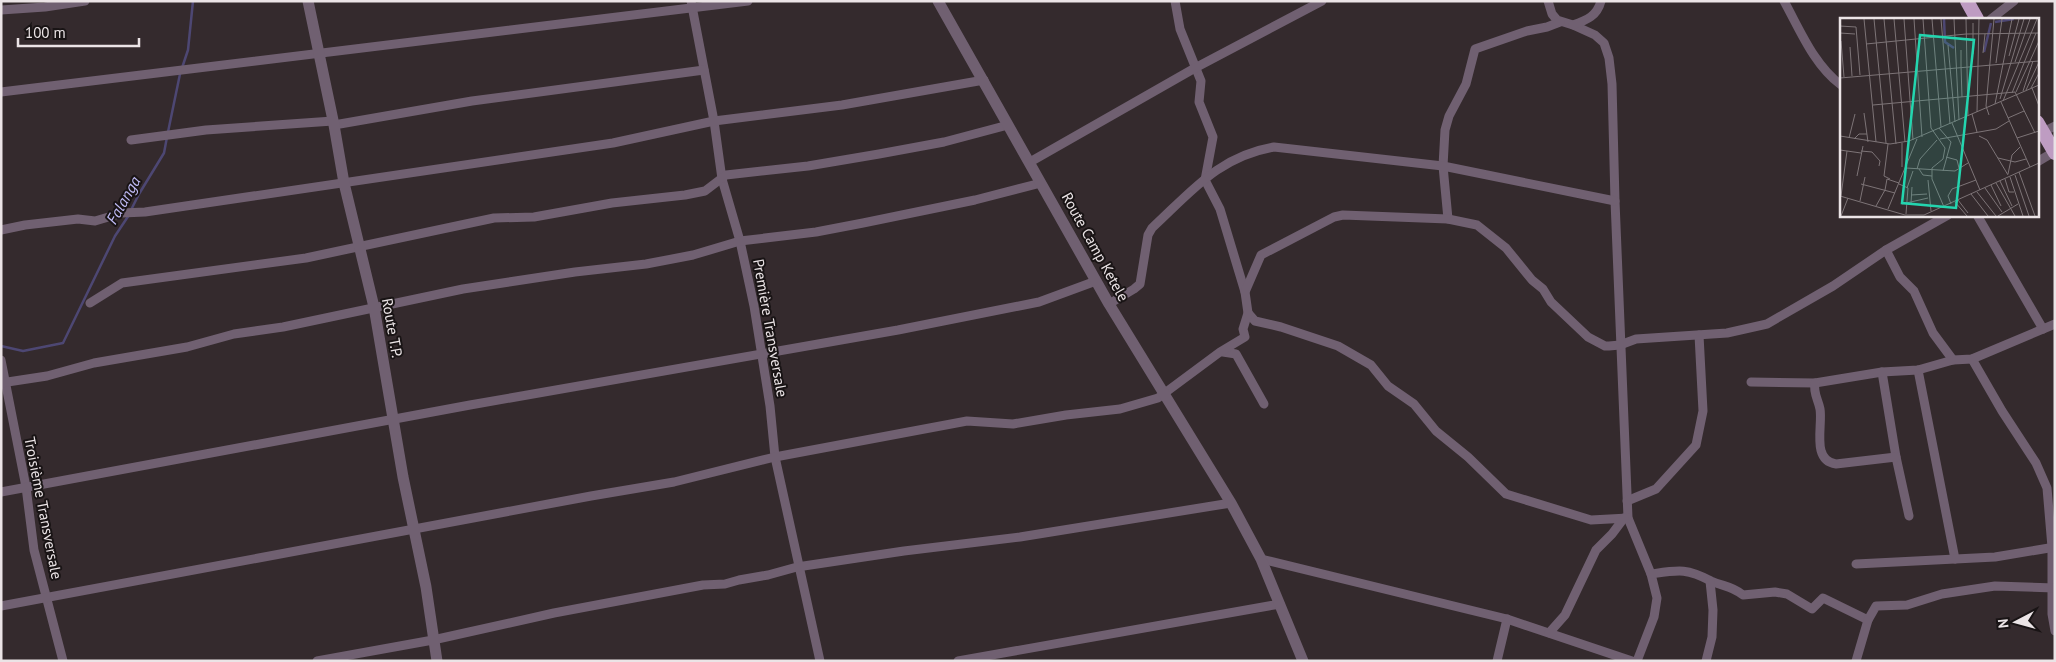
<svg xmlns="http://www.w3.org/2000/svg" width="2056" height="662" font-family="'PT Sans',sans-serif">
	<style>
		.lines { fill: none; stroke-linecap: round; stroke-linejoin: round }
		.stream { stroke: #4d4773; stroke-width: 2.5 }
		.minor { stroke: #706071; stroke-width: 9 }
		.tertiary { stroke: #706071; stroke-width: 11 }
		.trunk { stroke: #be9cc2; stroke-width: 14 }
		.labels { text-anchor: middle; stroke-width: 4; stroke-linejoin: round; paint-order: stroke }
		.street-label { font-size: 15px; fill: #ebe4e6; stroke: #191415 }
		.water-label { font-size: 16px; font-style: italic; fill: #bfbaf4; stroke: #191415 }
		.inset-river { fill: none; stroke: #4d4773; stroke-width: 2.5 }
		.inset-road { fill: none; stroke: #7d7477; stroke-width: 1 }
		.view { fill: #23d5af; fill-opacity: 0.15; stroke: #23d5af; stroke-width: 2.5 }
		.inset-edge { fill: none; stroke: #ebe4e6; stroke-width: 2.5 }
	</style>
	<rect width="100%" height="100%" fill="#342a2d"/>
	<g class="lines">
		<g class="stream">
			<polyline points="182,68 188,50 193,1"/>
			<polyline points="168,132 180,74"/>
			<polyline points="131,210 139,194 164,153 167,137"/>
			<polyline points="1,346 23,351 63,343 115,236 129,215"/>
		</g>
		<g class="minor">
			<polyline points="691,1 714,121 722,179 740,241 754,306 770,406 775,457 820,661"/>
			<polyline points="1175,1 1180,29 1201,81 1199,102 1213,137 1205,180 1220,209 1245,292"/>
			<polyline points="1548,1 1552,14 1557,20 1573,25 1595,35 1604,43 1609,58 1612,84 1615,201 1628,518 1651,574 1657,598 1654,617 1637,661"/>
			<path d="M1784 1C1800 30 1814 65 1841 85"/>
			<polyline points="1,10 45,7 85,1"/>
			<polyline points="1991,19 2014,1"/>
			<path d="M1573 25C1587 20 1597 16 1601 1"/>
			<polyline points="1,92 748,1"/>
			<polyline points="334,125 472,101 704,70"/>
			<polyline points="2043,132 2055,126"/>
			<polyline points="131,140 206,130 333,121"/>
			<polyline points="1030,162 1195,68 1322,1"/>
			<polyline points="2037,162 2054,152"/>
			<polyline points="1977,215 2043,329"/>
			<polyline points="1448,219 1443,166 1445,130 1449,116 1466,84 1475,49 1527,31 1547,27 1560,22"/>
			<polyline points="1,230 25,225 78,219 95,221 122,213 145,212 613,143 714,121 842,105 984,80"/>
			<polyline points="1886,250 1900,277 1914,291 1933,333 1953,360"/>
			<polyline points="90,303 122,283 306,258 494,218 534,217 612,203 685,195 705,191 726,175 808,166 879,154 944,142 1008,125"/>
			<path d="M1109 304 1134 289 1140 284 1148 235 1152 228C1191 192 1219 156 1274 147L1443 166 1615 201"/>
			<polyline points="1248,313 1255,321 1281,327 1338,346 1371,365 1388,386 1414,404 1436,431 1468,457 1506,494 1591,520 1628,518"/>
			<polyline points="1223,352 1236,354 1264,404"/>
			<polyline points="1972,359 2002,411 2036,463 2047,488 2052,547 2052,614 2055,631"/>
			<polyline points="1,360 26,487 34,550 63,661"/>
			<polyline points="1918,370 1955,559"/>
			<polyline points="1882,372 1896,457 1909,516"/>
			<polyline points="1751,382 1815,383 1882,372 1918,370 1953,360 1972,359 2055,324"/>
			<polyline points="1,383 47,376 94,363 187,347 234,334 283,327 463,289 575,272 646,264 693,255 740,241 816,232 863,223 975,200 1041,183"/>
			<path d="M1815 383C1813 393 1818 399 1820 409 1823 425 1811 461 1836 464L1896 457"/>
			<polyline points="1,492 470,405 898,330 1039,302 1096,281"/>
			<polyline points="1627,501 1656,489 1696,445 1703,411 1699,335"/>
			<polyline points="1261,559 1507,619 1632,661"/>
			<polyline points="1856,564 1995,557 2055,547"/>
			<path d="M1651 574C1679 570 1686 568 1711 581 1724 587 1730 585 1743 595L1775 592 1787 594 1812 609 1823 598 1868 620"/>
			<polyline points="1,606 591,496 674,482 775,457 967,421 1013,424 1066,415 1120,409 1158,398 1220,352 1245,337 1243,329 1248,313 1245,292 1261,255 1334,217 1343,215 1448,219 1477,225 1506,248 1532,280 1543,289 1551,302 1588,337 1605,346 1609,346 1620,345 1636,339 1727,333 1767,324 1833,286 1886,250 1948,215"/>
			<polyline points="1549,633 1565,615 1596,550 1612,534 1624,518"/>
			<polyline points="317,661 433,640 554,613 703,585 725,584 739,580 768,575 797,567 904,551 1020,537 1231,503"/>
			<polyline points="958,661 1280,604"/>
			<polyline points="1497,661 1507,619"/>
			<polyline points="1706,661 1712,637 1713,610 1710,581"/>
			<polyline points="1856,661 1868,620 1876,606 1907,605 1942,594 1995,586 2055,588"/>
		</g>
		<g class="tertiary">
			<polyline points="308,1 334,125 344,183 374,307 403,477 426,587 437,661"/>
			<polyline points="938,1 1109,304 1231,503 1261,559 1303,661"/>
		</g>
		<g class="trunk">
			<polyline points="1967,1 1977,19"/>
			<polyline points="2037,122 2055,153"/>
		</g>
	</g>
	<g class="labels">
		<g class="street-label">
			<text transform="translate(1095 247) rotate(61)" y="5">Route Camp Ketele</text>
			<text transform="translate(392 328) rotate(80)" y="5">Route T.P.</text>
			<text transform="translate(770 328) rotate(80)" y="5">Première Transversale</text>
			<text transform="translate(43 508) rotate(79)" y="5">Troisième Transversale</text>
		</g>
		<g class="water-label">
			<text transform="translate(123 200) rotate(-60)" y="6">Falanga</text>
		</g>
	</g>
	<g transform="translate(1840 18)">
		<rect width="199" height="199" fill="#342a2d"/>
		<path class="inset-river" d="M104 1 105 24 114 30M155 4 174 1M144 34 151 5"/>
		<path class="inset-road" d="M24 1 36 124M34 1 46 125M44 1 56 126M54 1 65 124M64 1 73 122M74 1 82 119M83 1 91 110 105 130 103 141 92 150V161L104 189M92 1 101 109M101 1 110 106M114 1 119 102M126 1 128 98M0 8 16 9 20 57M0 15 15 16M1 23 4 59M26 26 126 16 199 15M108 27 115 104M10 29 12 58M143 35 145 16M133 36V5M169 38 179 1M175 44 190 1M156 45 162 1M121 48 122 79M121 48V32M0 60 199 43M191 70 199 55M192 70 199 88M186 72 199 44M183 73 193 43M176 74 199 23M172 75 196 15M160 81 184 1M163 83 197 1M161 84 190 149M155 86 172 1M33 87 175 74 195 115M137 94 139 1M24 95 28 124M132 96 137 114M149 97 146 88 154 1M168 100 184 93M112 105 140 172M99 110 111 124 103 153M0 118 50 126 69 123 199 67M139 118 147 122 168 157M9 120 15 96M177 120 199 113M14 121 19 116H27M100 121 156 111 169 103M62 125V149M48 126 44 158 50 161M0 132 21 135M21 133 32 134 40 143 39 148M106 139 117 142 119 150M158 140 175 144 186 141M66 150 115 153 128 145M77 151 80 141 97 122M79 151 83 157 92 158M179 154 195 198M168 156 172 137 180 129M175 157 189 198M17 158 23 128M170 159 183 198M165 161 169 174H174M88 162 91 193M160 163 172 188M156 165 175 198M21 166 55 175M59 166 68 170 66 196M151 167 161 188M67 170 73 153M145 170 162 194M45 172 47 161 59 165M137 174 156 198M131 176 148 198M71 177 87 176M0 178 65 197H84L199 145M1 178 7 133M118 182 128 195M20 183 25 159M115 184 127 198M71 185 72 169M62 186 88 180M111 186 108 178 112 171 136 162M36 188 45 172M48 191 77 121M1 198 8 180M158 198 178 186"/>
		<path class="view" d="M80 17 134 22 116 190 62 185Z"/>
		<rect width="199" height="199" class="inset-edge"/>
	</g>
	<rect width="2056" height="662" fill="none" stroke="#ebe4e6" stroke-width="5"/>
	<g transform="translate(2016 622) rotate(264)" stroke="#191415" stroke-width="4" paint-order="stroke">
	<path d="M0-4L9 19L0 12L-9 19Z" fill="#ebe4e6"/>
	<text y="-8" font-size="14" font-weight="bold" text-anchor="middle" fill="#ebe4e6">N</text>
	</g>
	<path d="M18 38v8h121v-8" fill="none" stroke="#ebe4e6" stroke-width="2.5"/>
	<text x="25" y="38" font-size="15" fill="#ebe4e6" stroke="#191415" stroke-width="4" paint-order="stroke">100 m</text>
</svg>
